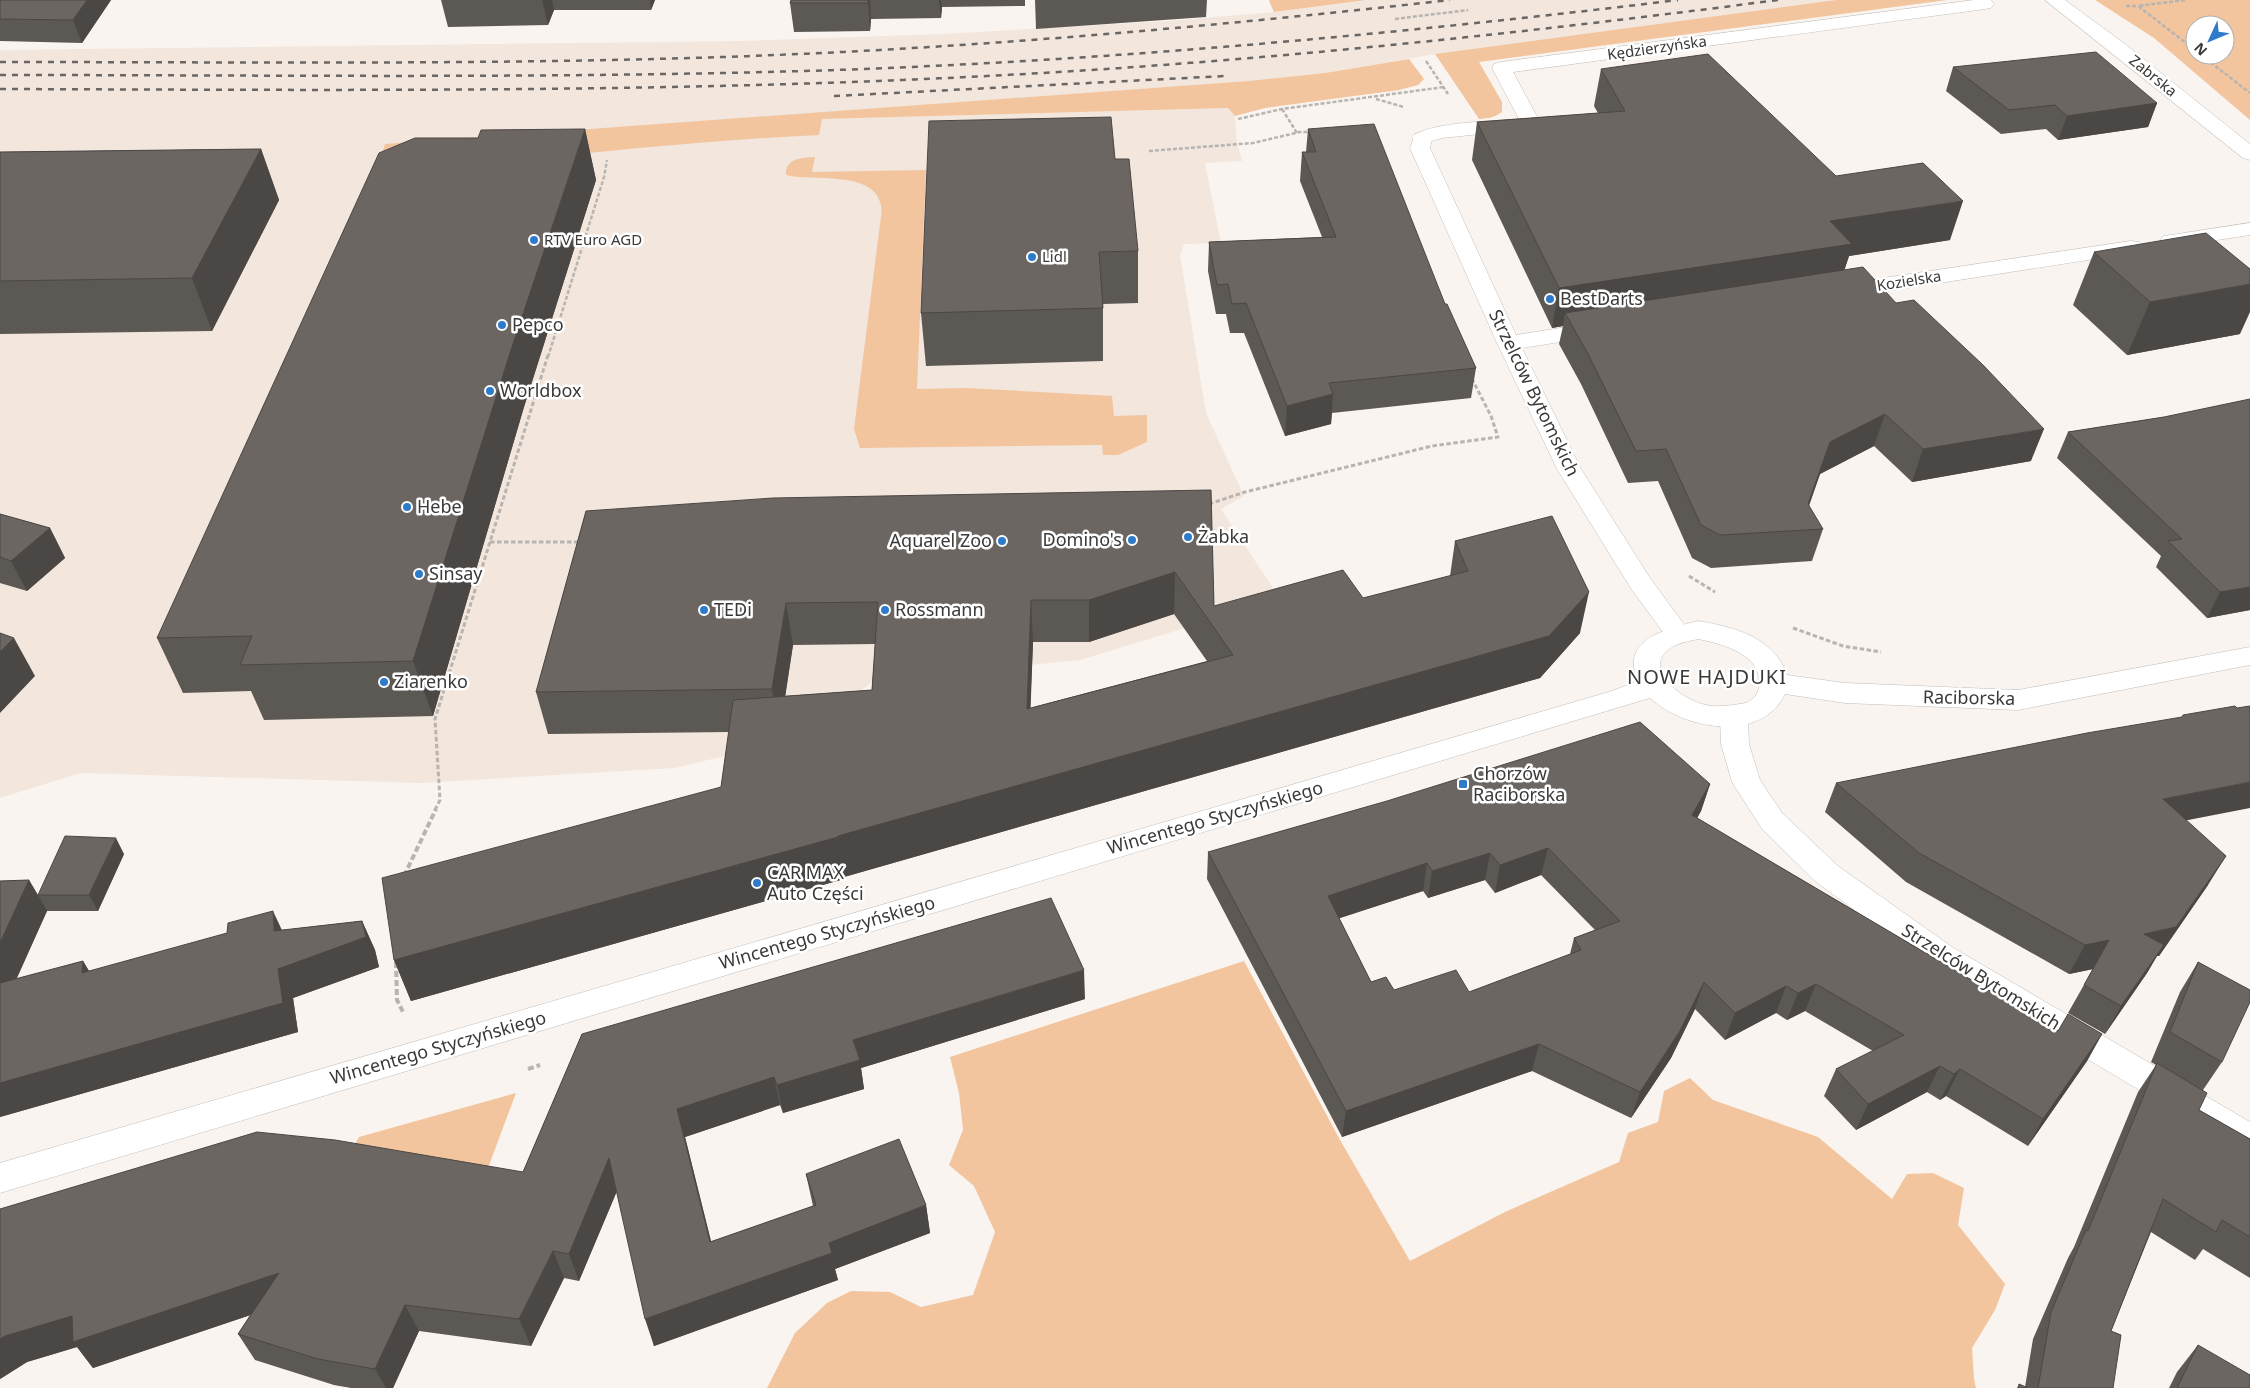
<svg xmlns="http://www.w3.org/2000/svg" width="2250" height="1388" font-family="'Noto Sans',sans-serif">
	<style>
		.built { fill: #f2e6dd }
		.green { fill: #f2c59e; fill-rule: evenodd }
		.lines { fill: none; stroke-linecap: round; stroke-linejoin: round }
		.service-casing { stroke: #c3beba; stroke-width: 1 }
		.minor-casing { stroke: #c3beba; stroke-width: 1 }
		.tertiary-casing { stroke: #c3beba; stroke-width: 1 }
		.path-far2 { stroke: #b8b4b0; stroke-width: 2.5; stroke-dasharray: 4 2; stroke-linecap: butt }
		.path-far1 { stroke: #b8b4b0; stroke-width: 3; stroke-dasharray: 4.5 2.5; stroke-linecap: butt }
		.path { stroke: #b8b4b0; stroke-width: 4; stroke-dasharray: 6 3; stroke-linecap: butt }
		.service { fill: #fff; fill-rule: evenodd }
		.minor { fill: #fff; fill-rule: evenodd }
		.tertiary { fill: #fff; fill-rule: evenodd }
		.rail { stroke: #696664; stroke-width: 2.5; stroke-dasharray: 6 6; stroke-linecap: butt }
		.wall { fill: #5c5854; fill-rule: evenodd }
		.shaded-wall { fill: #4b4745 }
		.building { fill: #6b6662; stroke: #4b4745; fill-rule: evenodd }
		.poi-dot { fill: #2e7bcb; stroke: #fff; stroke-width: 2 }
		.labels { text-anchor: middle; stroke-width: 5; stroke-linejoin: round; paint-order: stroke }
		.far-street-label { font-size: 15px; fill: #3b3937; stroke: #fff }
		.far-poi-label { font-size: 15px; fill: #3b3937; stroke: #fff; text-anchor: start }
		.poi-label { font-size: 18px; fill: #3b3937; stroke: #fff; text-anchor: start }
		.street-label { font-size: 18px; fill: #3b3937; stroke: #fff }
		.quarter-label { font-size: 20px; letter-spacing: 1px; fill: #3b3937; stroke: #fff }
	</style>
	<rect width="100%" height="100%" fill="#f9f4ef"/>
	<polygon class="built" points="1370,0 1836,0 1435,54 1325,73 1248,81 396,144 822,119 1228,108 1235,116 1237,143 1242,161 1205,163 1221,243 1184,244 1180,255 1206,413 1244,496 1221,509 1280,599 1080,660 875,680 798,738 675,768 420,783 80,773 0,798 0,50 743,41 943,34 1168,21 1274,12"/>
	<g class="green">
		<polygon points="1270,0 1367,0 1274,12 1269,1"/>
		<path d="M1836 0H1947L1479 62 1502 102V112C1494 118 1488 118 1479 119L1435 54Z"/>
		<path d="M2095 0H2250V120L2154 38ZM2195 25H2225V55H2195Z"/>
		<path d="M1409 59 1424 79 1418 85 1399 90 1265 108 1235 116 1228 108 822 119 819 135C670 142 522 160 375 177L385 144 1248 81 1325 73Z"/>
		<path d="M815 157 812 172 926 170 917 389 966 388 1112 396 1114 416 1147 415V442L1118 455H1103L1102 445 860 448 854 429 880 224C881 218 882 210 881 205 874 169 810 182 786 175 785 158 802 158 815 157Z"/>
		<polygon points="1244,961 1340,1140 1410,1261 1507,1211 1619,1162 1628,1133 1658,1122 1664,1091 1690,1078 1713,1100 1818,1137 1892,1199 1907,1174 1933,1173 1964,1188 1958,1225 2005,1284 1995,1310 1972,1348 1974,1379 1976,1388 767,1388 795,1333 827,1303 851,1291 890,1292 921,1307 973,1295 995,1232 974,1186 949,1165 963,1130 959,1093 950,1057"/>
		<polygon points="516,1093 482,1184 346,1160 359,1137"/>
	</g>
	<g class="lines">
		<defs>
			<path id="service" d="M1974 0H1991L1994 4 1991 8 1985 9 1513 72 1541 124 1538 128 1442 138 1422 144 1415 142 1412 138C1423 122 1498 121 1519 119L1492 68 1494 64 1501 62Z"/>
			<g id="minor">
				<polygon points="1422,132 1429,134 1432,138 1430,148 1516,335 1598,322 1606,324 1609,329 1606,334 1598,336 1522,348 1581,469 1650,578 1686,627 1690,633 1686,639 1677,642 1668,639 1632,590 1557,469 1497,343 1410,148 1415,134"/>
				<polygon points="2250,223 2250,235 2171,247 2163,246 2160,241 2163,236 2171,235"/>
				<polygon points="2131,241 2139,242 2142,247 2139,252 1843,298 1835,296 1832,291 1835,286 1843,284"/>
				<polygon points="1734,708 1744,711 1748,718 1749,744 1760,780 1782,813 1838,866 1952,947 2250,1122 2250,1154 2238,1149 1930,965 1816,882 1762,829 1732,782 1721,744 1720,718 1724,711"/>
			</g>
			<g id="tertiary">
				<polygon points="2045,0 2065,0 2125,44 2250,144 2250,160 2243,158"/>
				<path d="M1698 621C1734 627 1774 637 1787 675L1845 683 2018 690 2250 647V665L2018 710 1845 703 1785 694C1761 744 1683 729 1650 698L0 1193V1163L1612 691 1638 681C1619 638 1668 629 1698 621ZM1698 639C1724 644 1764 655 1759 688 1757 697 1750 703 1740 704 1726 706 1713 708 1699 703 1675 695 1639 663 1676 645 1682 642 1691 641 1698 639Z"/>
			</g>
		</defs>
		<use href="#service" class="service-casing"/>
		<use href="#minor" class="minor-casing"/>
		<use href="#tertiary" class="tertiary-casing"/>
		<g class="path-far2">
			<polyline points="2185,0 2138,6 2195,50"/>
			<polyline points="2126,6 2138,6"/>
			<polyline points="1395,19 1468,10"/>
			<polyline points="2201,55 2250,93"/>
			<polyline points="1426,61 1448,94"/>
			<polyline points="1376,99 1404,107"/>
			<polyline points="1282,109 1297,133"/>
			<polyline points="1238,119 1282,109 1444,87"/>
			<polyline points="1149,151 1253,143 1300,132 1312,132"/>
			<polyline points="548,357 604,177 607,160"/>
		</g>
		<g class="path-far1">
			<polyline points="1209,504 1245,492 1432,446 1498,437 1491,416 1472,379"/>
			<polyline points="490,542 581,542"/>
			<polyline points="1689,576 1715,592"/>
			<polyline points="1793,628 1843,646 1881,652"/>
			<polyline points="435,810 440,800 435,719 548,355"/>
		</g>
		<g class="path">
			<polyline points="404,876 436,809"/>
			<polyline points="396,962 397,1000 404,1014"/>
			<polyline points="528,1069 540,1065"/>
		</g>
		<use href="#service" class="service"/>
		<use href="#minor" class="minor"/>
		<use href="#tertiary" class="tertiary"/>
		<g class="rail">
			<path d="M0 62C241 62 482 65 723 57 966 49 1208 27 1450 0"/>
			<path d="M0 75C279 75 558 79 836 70 1118 60 1398 34 1678 0"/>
			<path d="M0 89C322 90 645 93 967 77 1238 64 1509 35 1778 0"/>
			<polyline points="834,96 1225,76"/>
		</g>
	</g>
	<g class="wall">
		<polygon points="0,0 111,0 82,43 0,41"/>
		<polygon points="441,0 655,0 651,10 554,10 548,25 448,27"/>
		<polygon points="791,0 1025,0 1025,6 942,7 941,18 871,19 870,31 794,32 790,3"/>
		<polygon points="1035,0 1207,0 1206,17 1036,29"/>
		<polygon points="1953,67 2157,103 2148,127 2058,140 2046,129 2001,134 1946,91"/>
		<polygon points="1601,69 1836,176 1950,240 1849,256 1844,270 2031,461 1912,482 1874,446 1820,474 1809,506 1823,529 1812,561 1711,568 1692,558 1658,481 1628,483 1581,384 1559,344 1563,326 1552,328 1472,160 1477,122 1598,113 1594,106"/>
		<polygon points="585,129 596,180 524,407 433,716 264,720 251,691 183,693 157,638 478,138"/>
		<polygon points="1308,129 1445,304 1476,368 1471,398 1332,413 1331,424 1285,436 1244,333 1230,333 1226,314 1216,314 1208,271 1209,242 1322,237 1300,181 1302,152 1306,152"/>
		<polygon points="261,149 279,200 212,331 0,334 0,152"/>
		<polygon points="1115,159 1138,251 1138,303 1103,304 1103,361 926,366 921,313"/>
		<polygon points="2094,252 2240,334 2127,355 2073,305"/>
		<polygon points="2164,417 2250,610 2207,618 2156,567 2161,556 2057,458 2068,432"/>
		<path d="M1211 490 1214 606 1363 598 1450 576 1455 541 1580 633 1540 678 844 877V879L411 1001 394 960 721 787 729 732 548 734 536 692 586 511ZM1174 614 1207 661 1030 708 1033 642H1089ZM875 644 872 690 785 696 793 645Z"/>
		<polygon points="0,514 50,528 65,558 27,591 0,583"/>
		<polygon points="1836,783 2186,821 2208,885 2159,956 2157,956 2147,973 2105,1034 2068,1013 2093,969 2069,974 1906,882 1825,812"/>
		<path d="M1710 784 1701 811 1697 818 2058 1031 2102 1034 2087 1061 2028 1146 1946 1096 1940 1100 1927 1092 1856 1130 1824 1096 1836 1069 1873 1051 1805 1011 1787 1020 1776 1013 1725 1040 1695 1009 1671 1058 1631 1118 1532 1071 1342 1137 1207 879 1208 852ZM1541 875 1595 930 1574 938 1570 954 1469 992 1394 990 1371 982 1339 918 1423 891 1428 898 1485 880 1495 893Z"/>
		<polygon points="124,854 98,911 47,911 16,979 83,961 89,971 282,930 362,921 375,950 379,967 293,998 298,1032 0,1117 0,881 29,880 38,895"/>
		<polygon points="2198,962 2222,1062 2203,1090 2199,1110 2250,1139 2250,1278 2203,1249 2195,1260 2151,1232 2111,1331 2113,1388 2017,1388 2019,1384 2025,1387 2033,1339 2068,1258 2074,1247 2138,1092 2156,1065 2151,1062 2180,992"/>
		<polygon points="1085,999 861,1068 864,1089 783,1113 780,1105 685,1137 711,1242 813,1206 806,1174 926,1205 930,1233 835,1269 838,1280 654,1346 617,1191 579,1281 564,1278 531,1346 419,1331 393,1388 351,1388 334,1385 255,1360 238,1334 250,1315 93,1368 77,1347 27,1362 0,1379 0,1209 523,1172 582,1034"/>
		<polygon points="2198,1345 2250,1388 2169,1388 2177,1372"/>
	</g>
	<g class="shaded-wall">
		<polygon points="87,0 111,0 82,43 73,20"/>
		<polygon points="542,0 552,0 554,10 548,25"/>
		<polygon points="650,0 655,0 651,10"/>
		<polygon points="868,0 870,0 871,19 870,31"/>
		<polygon points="939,0 941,0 942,7 941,18"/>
		<polygon points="2157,103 2148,127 2058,140 2067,116"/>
		<polygon points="585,129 596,180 524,407 433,716 413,661 510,353"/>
		<polygon points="261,149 279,200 212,331 192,278"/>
		<polygon points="1963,201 1950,240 1849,256 1840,284 1565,313 1563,326 1552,328 1559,288 1830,221"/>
		<polygon points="2250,284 2250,312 2240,334 2127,355 2150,302"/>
		<polygon points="1333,394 1331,424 1285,436 1287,406"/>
		<polygon points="1885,414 1874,446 1820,474 1800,530 1808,504 1830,442"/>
		<polygon points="2044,429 2031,461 1912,482 1923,449"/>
		<polygon points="50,528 65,558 27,591 11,561"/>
		<polygon points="1175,572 1174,614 1089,642 1089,600"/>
		<polygon points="2250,587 2250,610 2207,618 2220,592"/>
		<polygon points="1589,592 1580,633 1540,678 844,877 844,879 411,1001 394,960 838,836"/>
		<polygon points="1031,600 1033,642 1029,751 1027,709"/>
		<polygon points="786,603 793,645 780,731 772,689"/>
		<polygon points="14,638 35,676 0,713 0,652"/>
		<polygon points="2250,782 2250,808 2147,828 2163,799"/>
		<polygon points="1710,784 1701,811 1683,843 1692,815"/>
		<polygon points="116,838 124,854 98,911 89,895"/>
		<polygon points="1548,848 1541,875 1495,893 1500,865"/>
		<polygon points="1490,853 1485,880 1428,898 1432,871"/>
		<polygon points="2226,856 2208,885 2159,956 2157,956 2147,973 2105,1034 2121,1006 2144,934"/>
		<polygon points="1427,863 1423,891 1325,923 1328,896"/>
		<polygon points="29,880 47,911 0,1016 0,943"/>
		<polygon points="273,911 287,941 274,931"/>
		<polygon points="362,921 375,950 379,967 293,998 298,1032 0,1117 0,1083 278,969"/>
		<polygon points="2109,940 2093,969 2069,974 2085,945"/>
		<polygon points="83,961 101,991 82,973"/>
		<polygon points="1084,970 1085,999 861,1068 864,1089 783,1113 777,1085 853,1040"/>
		<polygon points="1704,982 1695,1009 1671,1058 1631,1118 1640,1092"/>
		<polygon points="1816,984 1805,1011 1787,1020 1798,993"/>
		<polygon points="1786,986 1776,1013 1725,1040 1735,1013"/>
		<polygon points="2102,1034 2087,1061 2028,1146 2043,1119"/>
		<polygon points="1539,1044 1532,1071 1342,1137 1346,1111"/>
		<polygon points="1940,1066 1927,1092 1856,1130 1868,1104"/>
		<polygon points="1960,1069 1946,1096 1940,1100 1954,1074"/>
		<polygon points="774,1077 780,1105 685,1137 718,1269 710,1242 677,1109"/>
		<polygon points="609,1158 619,1186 579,1281 569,1254"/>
		<polygon points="926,1205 930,1233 835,1269 838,1280 654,1346 645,1319 829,1243"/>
		<polygon points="553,1251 564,1278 531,1346 519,1319"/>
		<polygon points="279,1273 295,1300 93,1368 77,1347 27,1362 0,1379 0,1339 5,1336 72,1316"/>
		<polygon points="405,1305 419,1331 393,1388 386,1388 375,1369"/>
	</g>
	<g class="building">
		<polygon points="0,0 87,0 73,20 0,19"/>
		<polygon points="791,0 868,0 868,3 790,3"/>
		<polygon points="2096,52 2157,103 2067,116 2055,105 2009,110 1953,67"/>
		<polygon points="1708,54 1836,176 1923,163 1963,201 1830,221 1852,244 1559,288 1477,122 1625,111 1601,69"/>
		<polygon points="1111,117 1115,159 1129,159 1138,251 1099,252 1103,308 921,313 929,121"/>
		<polygon points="1374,124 1445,304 1447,304 1476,368 1329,383 1333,394 1287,406 1246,303 1232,304 1228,284 1217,285 1209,242 1336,237 1302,152 1316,152 1308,129"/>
		<polygon points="585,129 510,353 413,661 240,665 252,636 157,638 379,153 415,138 478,138 481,130"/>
		<polygon points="261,149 192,278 0,281 0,152"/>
		<polygon points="2206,233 2250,269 2250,284 2150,302 2094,252"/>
		<polygon points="1863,267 1896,303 1914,300 1983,365 2044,429 1923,449 1885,414 1830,442 1808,504 1823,529 1720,535 1701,525 1666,449 1636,451 1587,352 1565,313"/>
		<polygon points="2250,399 2250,587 2220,592 2168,541 2182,539 2068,432 2164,417"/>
		<path d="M1211 490 1214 606 1343 570 1363 598 1468 571 1455 541 1552 516 1589 592 1549 636 838 836V837L394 960 382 878 721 787 733 700 872 690 878 602 786 603 772 689 536 692 586 511 773 498ZM1175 572 1233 655 1027 709 1031 600H1089Z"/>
		<polygon points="0,514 50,528 11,561 0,557"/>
		<polygon points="0,633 14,638 0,652"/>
		<polygon points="2235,706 2237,708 2250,706 2250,782 2163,799 2226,856 2176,927 2144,934 2164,945 2121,1006 2084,985 2109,940 2085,945 1919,853 1836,783 2087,733 2182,717 2183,715"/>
		<path d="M1640 722 1710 784 1692 815 2058 1031 2068 1014 2102 1034 2043 1119 1960 1069 1954 1074 1940 1066 1868 1104 1836 1069 1904 1035 1816 984 1798 993 1786 986 1735 1013 1704 982 1680 1031 1640 1092 1539 1044 1346 1111 1208 852 1387 801ZM1548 848 1620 921 1574 938 1581 950 1469 992 1456 970 1394 990 1386 977 1371 982 1328 896 1427 863 1432 871 1490 853 1500 865Z"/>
		<polygon points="65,836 116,838 89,895 38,895"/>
		<polygon points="29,880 0,943 0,881"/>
		<polygon points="1051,898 1084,970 853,1040 860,1060 777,1085 774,1077 677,1109 710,1242 816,1205 806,1174 899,1139 926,1205 829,1243 832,1253 645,1319 609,1158 569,1254 553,1251 519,1319 405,1305 375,1369 318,1359 238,1334 279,1273 73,1342 72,1316 5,1336 0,1339 0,1209 257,1132 335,1140 523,1172 582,1034"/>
		<polygon points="273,911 274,931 362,921 366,937 278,969 283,1003 0,1083 0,983 83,961 82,973 227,933 228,923"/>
		<polygon points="2198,962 2250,990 2250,1002 2222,1062 2170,1032"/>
		<polygon points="2157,1063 2207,1093 2199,1110 2250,1139 2250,1237 2222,1220 2216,1232 2163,1199 2111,1331 2121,1335 2113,1388 2038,1388 2051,1312 2086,1230 2088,1231"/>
		<polygon points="2198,1345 2250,1375 2250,1388 2177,1388"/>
		<polygon points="2019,1384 2028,1388 2019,1388"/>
	</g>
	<g class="poi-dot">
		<circle cx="534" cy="240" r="5"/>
		<circle cx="1032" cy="257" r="5"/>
		<circle cx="1550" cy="299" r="5"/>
		<circle cx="502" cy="325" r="5"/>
		<circle cx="490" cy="391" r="5"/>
		<circle cx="407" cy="507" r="5"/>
		<circle cx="1188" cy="537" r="5"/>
		<circle cx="1132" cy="540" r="5"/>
		<circle cx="1002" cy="541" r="5"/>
		<circle cx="419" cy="574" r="5"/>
		<circle cx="704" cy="610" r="5"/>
		<circle cx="885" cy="610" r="5"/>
		<circle cx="384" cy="682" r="5"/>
		<rect x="1458" y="779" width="10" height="10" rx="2.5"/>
		<circle cx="757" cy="883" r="5"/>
	</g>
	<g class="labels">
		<g class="far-street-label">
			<text transform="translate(1657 48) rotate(-8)" y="5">Kędzierzyńska</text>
			<text transform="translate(2153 76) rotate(39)" y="5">Zabrska</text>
			<text transform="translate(1909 281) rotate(-9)" y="5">Kozielska</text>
		</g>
		<g class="far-poi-label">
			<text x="544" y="245">RTV Euro AGD</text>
			<text x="1042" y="262">Lidl</text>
		</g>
		<g class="poi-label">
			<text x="1560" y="305">BestDarts</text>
			<text x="512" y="331">Pepco</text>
			<text x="500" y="397">Worldbox</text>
			<text x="417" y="513">Hebe</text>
			<text x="1198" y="543">Żabka</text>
			<text x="1122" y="546" text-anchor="end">Domino's</text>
			<text x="992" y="547" text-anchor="end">Aquarel Zoo</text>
			<text x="429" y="580">Sinsay</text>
			<text x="714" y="616">TEDi</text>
			<text x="895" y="616">Rossmann</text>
			<text x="394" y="688">Ziarenko</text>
			<text x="1473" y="780">Chorzów<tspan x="1473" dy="21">Raciborska</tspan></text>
			<text x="767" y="879">CAR MAX<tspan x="767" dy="21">Auto Części</tspan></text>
		</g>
		<g class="street-label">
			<text transform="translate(1534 393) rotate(64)" y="6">Strzelców Bytomskich</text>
			<text transform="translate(1969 698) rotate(1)" y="6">Raciborska</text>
			<text transform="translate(1215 818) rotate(-16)" y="6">Wincentego Styczyńskiego</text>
			<text transform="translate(827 933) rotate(-16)" y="6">Wincentego Styczyńskiego</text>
			<text transform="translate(1981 977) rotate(32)" y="6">Strzelców Bytomskich</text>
			<text transform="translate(438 1048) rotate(-16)" y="6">Wincentego Styczyńskiego</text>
		</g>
		<g class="quarter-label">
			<text x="1707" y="684">NOWE HAJDUKI</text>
		</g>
	</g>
	<g transform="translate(2210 40) rotate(226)"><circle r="24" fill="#ffffff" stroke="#b1b0af"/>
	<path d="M0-4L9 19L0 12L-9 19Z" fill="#2e7bcb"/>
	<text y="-8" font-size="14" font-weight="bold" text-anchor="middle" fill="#3b3937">N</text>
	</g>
</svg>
